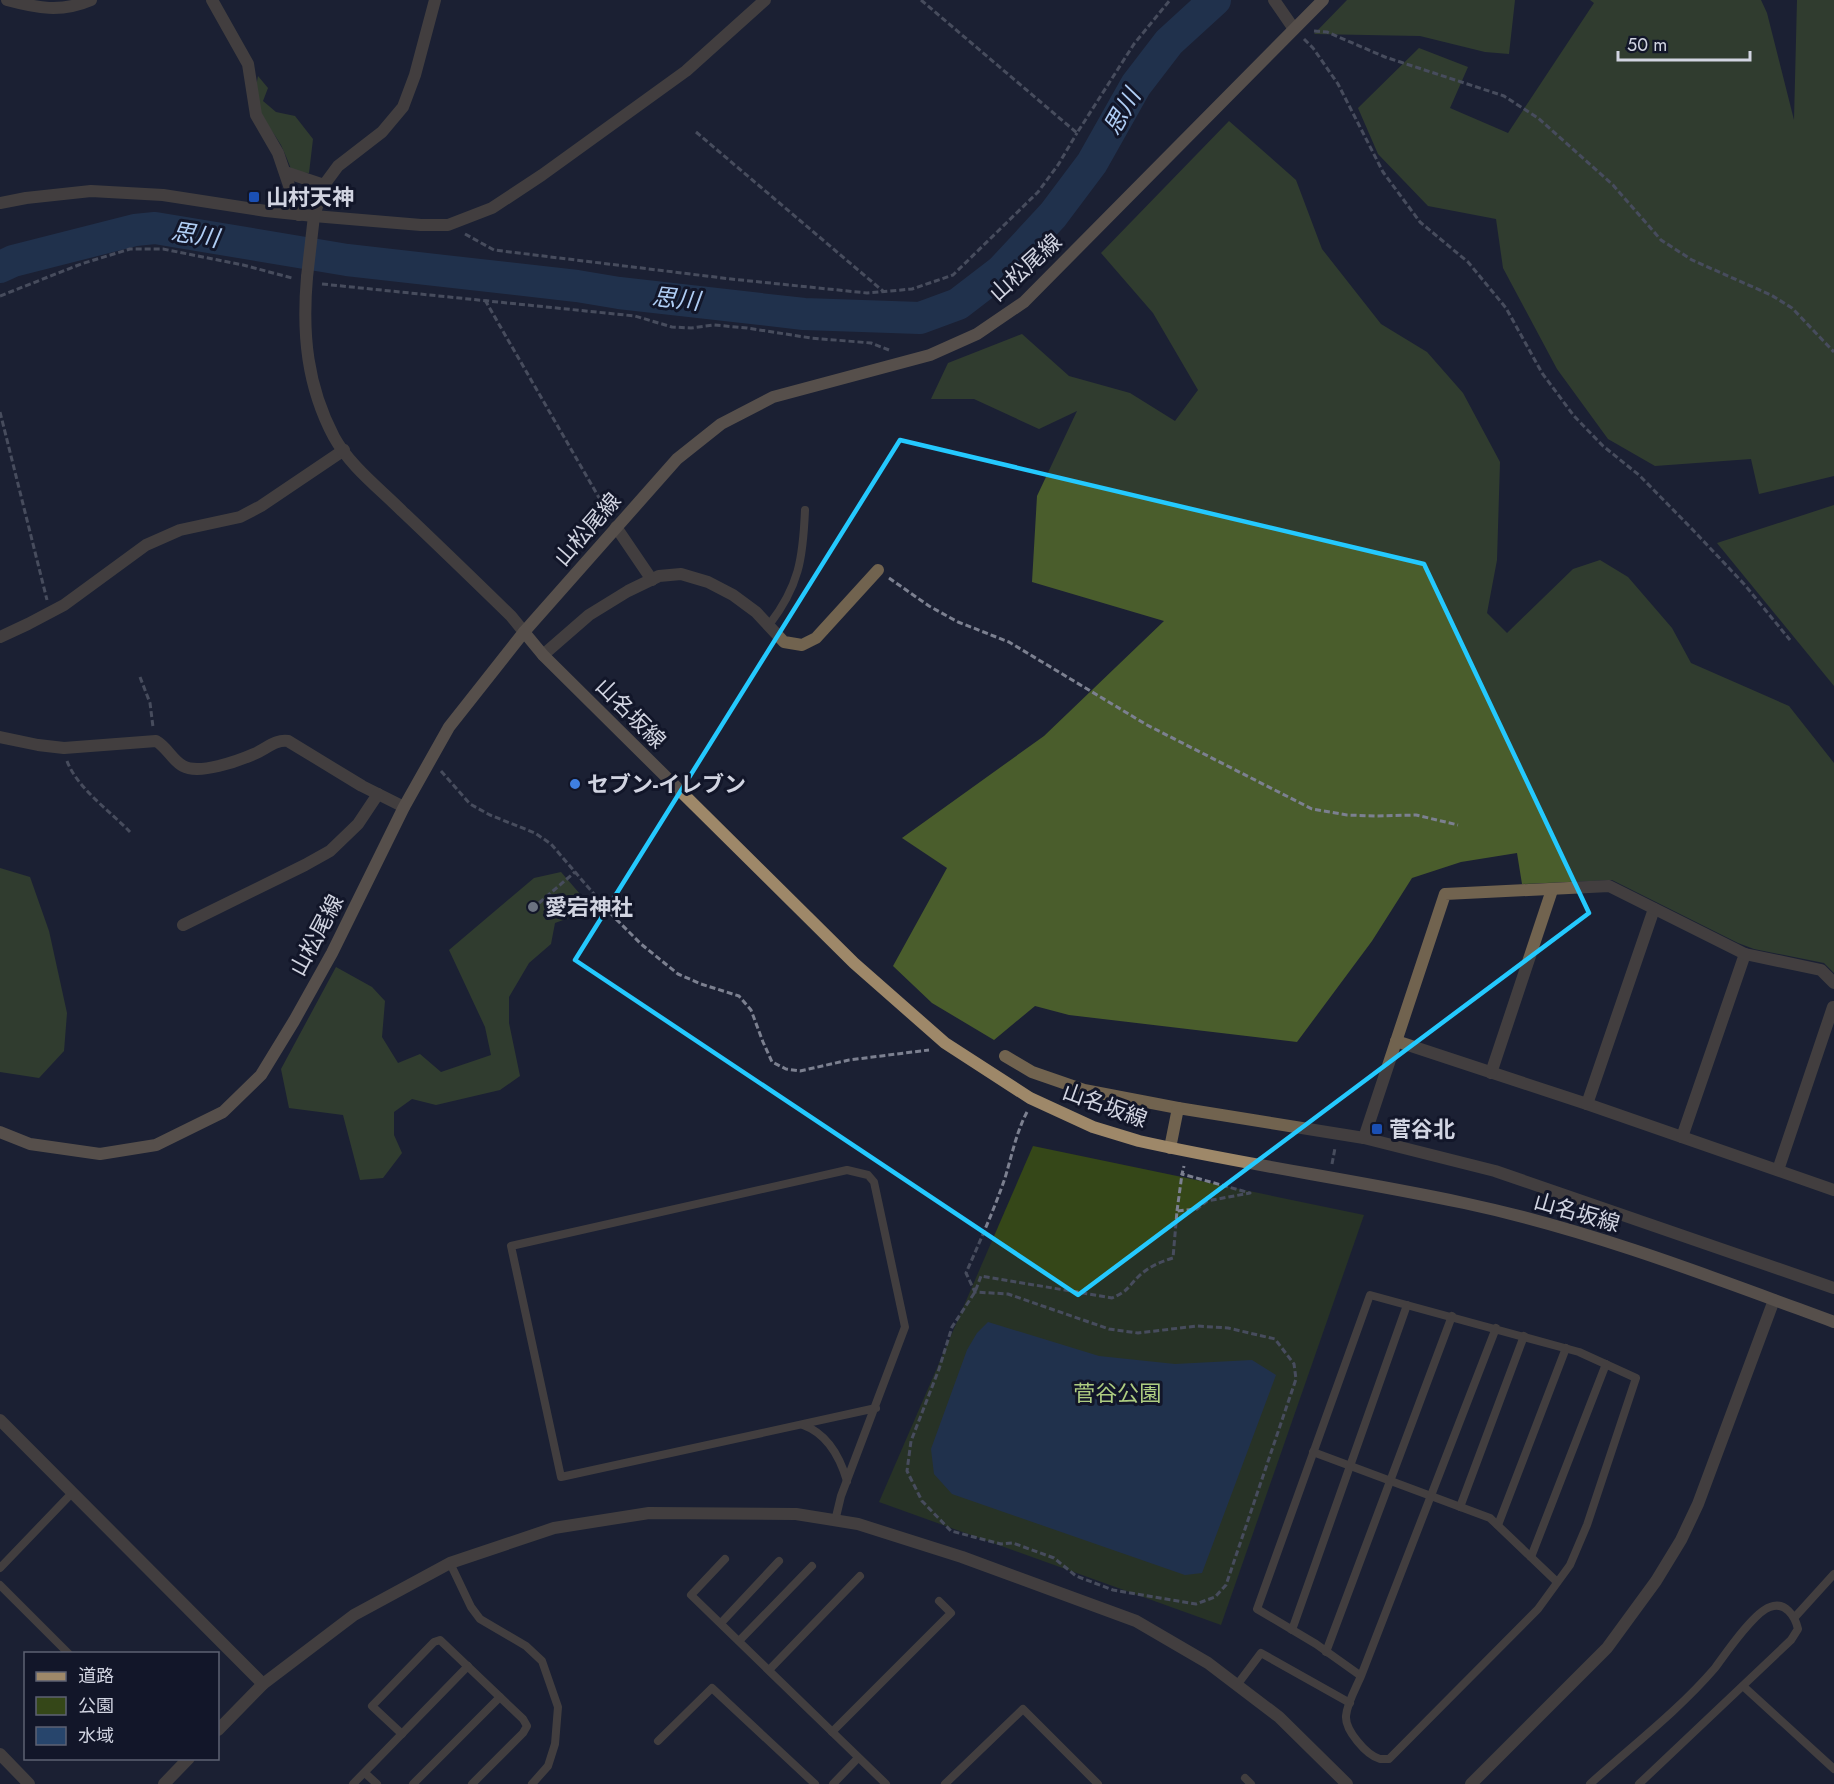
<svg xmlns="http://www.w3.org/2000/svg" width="1834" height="1784" font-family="Jost,'Noto Sans JP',sans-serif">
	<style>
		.green { fill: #354718 }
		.forest { fill: #4a5d2c }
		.water { fill: #27456c }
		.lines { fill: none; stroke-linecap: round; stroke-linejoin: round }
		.river { stroke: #27456c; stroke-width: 32 }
		.path { stroke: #7c8090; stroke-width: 3; stroke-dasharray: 6 3; stroke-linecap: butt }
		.service { stroke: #71634f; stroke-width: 8 }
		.minor { stroke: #71634f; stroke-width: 12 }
		.tertiary { stroke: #71634f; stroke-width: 12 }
		.secondary { stroke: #9e8869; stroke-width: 12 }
		.marked { fill: none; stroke: #24c9fe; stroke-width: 4.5; stroke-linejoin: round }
		.transit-dot { fill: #1a4fb4; stroke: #121629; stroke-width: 2 }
		.shop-dot { fill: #3f7fe0; stroke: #121629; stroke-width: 2 }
		.worship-dot { fill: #6b7280; stroke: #121629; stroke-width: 2 }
		.labels { text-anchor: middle; stroke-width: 6; stroke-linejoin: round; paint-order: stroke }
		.poi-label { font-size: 22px; font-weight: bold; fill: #d1d4e1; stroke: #121629; text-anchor: start }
		.street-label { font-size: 22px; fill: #d1d4e1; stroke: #121629 }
		.park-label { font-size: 22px; fill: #aecd81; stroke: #121629 }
		.water-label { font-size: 24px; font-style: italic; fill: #afcdf4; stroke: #121629 }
	</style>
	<rect width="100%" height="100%" fill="#1b2033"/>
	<polygon class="green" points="1033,1146 1364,1215 1221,1625 879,1502"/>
	<g class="forest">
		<polygon points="1347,0 1515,0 1509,54 1485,52 1420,36 1314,34"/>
		<polygon points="1590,0 1761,0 1767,13 1794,120 1797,0 1834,0 1834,476 1759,494 1751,459 1655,466 1608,439 1557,369 1503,268 1496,219 1428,206 1378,154 1358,108 1419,48 1468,67 1450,108 1508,133 1594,3"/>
		<path d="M258 76 268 88 263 101 276 112 295 116 313 139 309 173 292 172C289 163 285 154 281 145 265 118 251 111 258 76Z"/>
		<polygon points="1229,121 1296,180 1322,249 1381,324 1427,352 1463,393 1500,462 1497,560 1487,613 1507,633 1573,569 1600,560 1628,577 1672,628 1691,663 1789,706 1834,763 1834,973 1824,963 1754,949 1738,943 1612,880 1522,884 1517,853 1461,862 1412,878 1372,941 1297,1042 1069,1015 1035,1006 994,1040 932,1003 893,966 947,868 902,838 1044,736 1164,621 1032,582 1037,496 1077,411 1039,429 974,399 931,399 948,363 1022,334 1069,376 1130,393 1175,421 1198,390 1153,313 1101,253"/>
		<polygon points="1834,505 1834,686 1717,543"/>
		<polygon points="0,868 30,877 49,931 67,1013 64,1051 39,1078 0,1072"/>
		<polygon points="561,872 593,909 555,923 551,944 529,963 509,997 509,1023 520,1076 500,1090 436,1105 412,1099 394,1112 394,1135 402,1153 383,1178 360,1180 343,1115 289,1108 281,1069 336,967 372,987 385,1001 382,1037 398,1063 420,1054 441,1072 491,1055 485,1027 449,950 534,878"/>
	</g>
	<polygon class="water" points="988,1322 1099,1356 1175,1364 1252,1360 1276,1375 1202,1573 1185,1575 952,1494 934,1474 931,1449 967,1350 977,1333"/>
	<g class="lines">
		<polyline class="river" points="0,267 13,261 135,230 155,228 347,260 577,286 619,293 804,314 920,318 958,304 1001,271 1053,215 1092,163 1136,85 1169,42 1215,0"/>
		<g class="path">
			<polyline points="921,0 1077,133 1134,44 1170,0"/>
			<polyline points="1314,31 1327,32 1385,57 1504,96 1538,118 1613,185 1661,240 1692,260 1771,295 1792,308 1834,352"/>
			<polyline points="1304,39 1313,48 1338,84 1383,172 1420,222 1468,262 1506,308 1542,373 1574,416 1603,446 1639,475 1693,530 1744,584 1790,640"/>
			<polyline points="696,132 884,292"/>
			<polyline points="465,234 494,250 731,279 867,293 912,289 953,275 1038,192 1058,165 1077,133"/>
			<polyline points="322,284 635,316 672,327 691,328 714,325 747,328 811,338 871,343 889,350"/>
			<polyline points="0,296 81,264 130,249 163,249 243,265 292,278"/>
			<polyline points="485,300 609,515"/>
			<polyline points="0,412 47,600"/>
			<polyline points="889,578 929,606 958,622 1009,642 1147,725 1312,809 1347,815 1375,816 1416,815 1458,825"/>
			<polyline points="140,677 150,703 153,727"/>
			<path d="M67 761C77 788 110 811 130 832"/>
			<polyline points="441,771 470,804 490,815 535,833 551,844 612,915 641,944 678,974 701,984 739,996 751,1010 763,1042 772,1062 786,1069 800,1071 849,1060 929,1050"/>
			<polyline points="539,903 575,872"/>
			<path d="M1027 1112C1016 1133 1012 1155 1005 1178 994 1210 980 1241 966 1273L975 1292 1008 1294 1109 1329 1138 1333 1197 1326 1228 1328 1275 1339 1294 1364 1296 1379 1226 1585 1215 1597 1196 1604 1113 1590 1076 1576 1054 1558 1013 1543 1001 1544 951 1531 922 1501 907 1471 911 1441 939 1369 952 1327 975 1292 981 1276 1112 1298C1128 1291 1127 1288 1138 1277 1148 1267 1160 1262 1173 1258L1177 1211 1197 1209 1207 1201 1250 1193 1182 1174 1184 1166"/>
			<polyline points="1332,1164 1335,1148"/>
			<polyline points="1177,1211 1182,1174"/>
		</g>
		<g class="service">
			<path d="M769 625C799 586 803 559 805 510"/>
			<path d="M803 1425C828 1434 840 1457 847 1481"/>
			<polyline points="1313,1452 1490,1518 1557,1582"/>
			<polyline points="1460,1507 1524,1336"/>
			<polyline points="835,1521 841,1496 905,1327 874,1182 868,1175 847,1170 511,1246 561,1477 876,1408"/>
			<polyline points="1498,1525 1566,1348"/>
			<polyline points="1531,1557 1606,1364"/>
			<polyline points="725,1559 691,1595 886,1784"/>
			<polyline points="450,1563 471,1607 480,1619 526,1646 542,1661 558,1707 555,1744 548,1766 532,1784"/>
			<polyline points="0,1568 72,1493"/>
			<polyline points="0,1585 69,1654"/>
			<polyline points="1795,1617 1834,1574"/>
			<polyline points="721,1623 779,1561"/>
			<polyline points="1292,1630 1407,1305"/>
			<polyline points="739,1641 812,1566"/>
			<polyline points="1326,1652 1452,1316"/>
			<polyline points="769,1670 860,1576"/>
			<path d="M1361 1676 1316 1644 1257 1609 1370 1295 1579 1352 1636 1378 1587 1525 1570 1565 1538 1609 1389 1759C1386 1759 1383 1759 1380 1759 1366 1755 1345 1730 1346 1716 1347 1703 1356 1688 1361 1676L1496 1328"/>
			<polyline points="1237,1685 1261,1653 1350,1703"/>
			<polyline points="1743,1686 1834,1769"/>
			<polyline points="832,1732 951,1613 939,1601"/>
			<polyline points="402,1734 372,1706 434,1642 440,1640 523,1719 527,1726 523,1733 472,1784"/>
			<polyline points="658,1741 712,1688 815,1784"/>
			<polyline points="365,1773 377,1784"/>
			<polyline points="1245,1778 1251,1784"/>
			<polyline points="353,1784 468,1666"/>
			<polyline points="413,1784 500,1697"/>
			<polyline points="833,1784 858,1758"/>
			<polyline points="945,1784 1023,1709 1098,1784"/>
			<path d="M1590 1784C1632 1746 1678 1711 1715 1668 1726 1653 1754 1612 1770 1607 1785 1601 1795 1616 1798 1629L1791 1640 1639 1784"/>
		</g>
		<g class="minor">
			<path d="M7 0C37 8 61 13 91 0"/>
			<polyline points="212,0 248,64 256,115 278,153 299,215"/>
			<polyline points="1274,0 1294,29"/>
			<polyline points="285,172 324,185"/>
			<polyline points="0,203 26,198 91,191 163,195 266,211 314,216 421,225 448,225 492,208 542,175 686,71 765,0"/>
			<polyline points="307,277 314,216 324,185 338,166 382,132 403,107 415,75 435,0"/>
			<polyline points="616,527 652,580"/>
			<polyline points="0,637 28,624 64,605 146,545 180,530 240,517 261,506 344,450"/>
			<polyline points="543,655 589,615 628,591 659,576 681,574 708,582 733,595 756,612 784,642 802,645 816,638 878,570"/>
			<path d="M0 737 38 745 64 748 156 741C167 747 172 760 183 766 199 775 238 761 254 754 266 749 276 739 288 741L362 786 404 807"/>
			<polyline points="183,925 305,865 330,851 358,824 378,794"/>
			<polyline points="1396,1041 1587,1104 1834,1190"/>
			<polyline points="1005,1056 1032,1072 1084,1090 1178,1108"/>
			<polyline points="1491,1073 1552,890"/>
			<polyline points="1587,1104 1654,909"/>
			<polyline points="1682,1137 1745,954"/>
			<polyline points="1364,1138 1445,894 1609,886 1745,954 1821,970 1834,983"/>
			<polyline points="1170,1148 1178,1108 1364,1138 1495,1171 1834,1288"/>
			<polyline points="1778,1170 1833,1007"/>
			<polyline points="0,1420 263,1684"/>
			<polyline points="0,1754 29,1784"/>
		</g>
		<g class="tertiary">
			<path d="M307 277C302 334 307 386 334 437 350 466 379 488 402 511 439 546 475 581 511 616L524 632"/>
			<polyline points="218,1730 263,1684 354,1615 450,1563 554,1528 649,1513 796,1514 858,1524 962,1557 1136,1621 1208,1663 1279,1717 1347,1784"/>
			<polyline points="164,1784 189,1758"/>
			<polyline points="1471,1784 1607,1648 1656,1581 1681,1540 1698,1504 1774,1300"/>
		</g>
		<g class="secondary">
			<path d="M524 632 543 655 854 963 945 1043 1030 1098 1093 1127 1139 1141C1246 1165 1356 1180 1464 1203 1591 1230 1712 1277 1834 1322"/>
			<polyline points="0,1132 30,1144 100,1154 156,1145 223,1112 261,1075 294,1021 332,953 404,807 449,727 524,632 677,459 721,424 773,397 930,355 977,334 1024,302 1323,0"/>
		</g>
	</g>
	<path d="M0 0H1834V1784H0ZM900 440 1424 564 1589 913 1078 1295 575 960Z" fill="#1b2033" fill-opacity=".55" fill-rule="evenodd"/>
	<path class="marked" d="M900 440 1424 564 1589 913 1078 1295 575 960Z"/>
	<g class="transit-dot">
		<rect x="248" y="191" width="12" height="12" rx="3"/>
		<rect x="1371" y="1123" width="12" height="12" rx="3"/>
	</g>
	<circle class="shop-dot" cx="575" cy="784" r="6"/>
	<circle class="worship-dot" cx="533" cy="907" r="6"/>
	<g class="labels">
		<g class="poi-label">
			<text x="266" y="205">山村天神</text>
			<text x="587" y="792">セブン-イレブン</text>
			<text x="545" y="915">愛宕神社</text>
			<text x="1389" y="1137">菅谷北</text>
		</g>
		<g class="street-label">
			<text transform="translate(1025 267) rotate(-42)" y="8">山松尾線</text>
			<text transform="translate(587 529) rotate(-49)" y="8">山松尾線</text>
			<text transform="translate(631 713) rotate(45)" y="8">山名坂線</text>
			<text transform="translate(316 935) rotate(-62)" y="8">山松尾線</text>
			<text transform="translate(1105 1105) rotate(20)" y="8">山名坂線</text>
			<text transform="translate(1577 1212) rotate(16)" y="8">山名坂線</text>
		</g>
		<g class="park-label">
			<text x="1117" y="1401">菅谷公園</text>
		</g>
		<g class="water-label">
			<text transform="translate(1122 112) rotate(-60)" y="8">思川</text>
			<text transform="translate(195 235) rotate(9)" y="8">思川</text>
			<text transform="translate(676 299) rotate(6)" y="8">思川</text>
		</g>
	</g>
	<rect x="24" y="1652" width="195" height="108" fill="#121629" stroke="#5e6273" stroke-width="1.5"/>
	<rect x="36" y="1672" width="30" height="9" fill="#9e8869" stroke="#5e6273" stroke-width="1.5"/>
	<text x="78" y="1682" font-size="18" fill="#d1d4e1">道路</text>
	<rect x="36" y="1697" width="30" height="18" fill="#354718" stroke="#5e6273" stroke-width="1.5"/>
	<text x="78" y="1712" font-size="18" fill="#d1d4e1">公園</text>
	<rect x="36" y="1727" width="30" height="18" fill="#27456c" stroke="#5e6273" stroke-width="1.5"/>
	<text x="78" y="1742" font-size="18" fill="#d1d4e1">水域</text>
	<path d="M1618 51v9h132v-9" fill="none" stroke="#d1d4e1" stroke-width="3"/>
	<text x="1627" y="51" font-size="18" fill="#d1d4e1" stroke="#121629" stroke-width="4.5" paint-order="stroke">50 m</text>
</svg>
